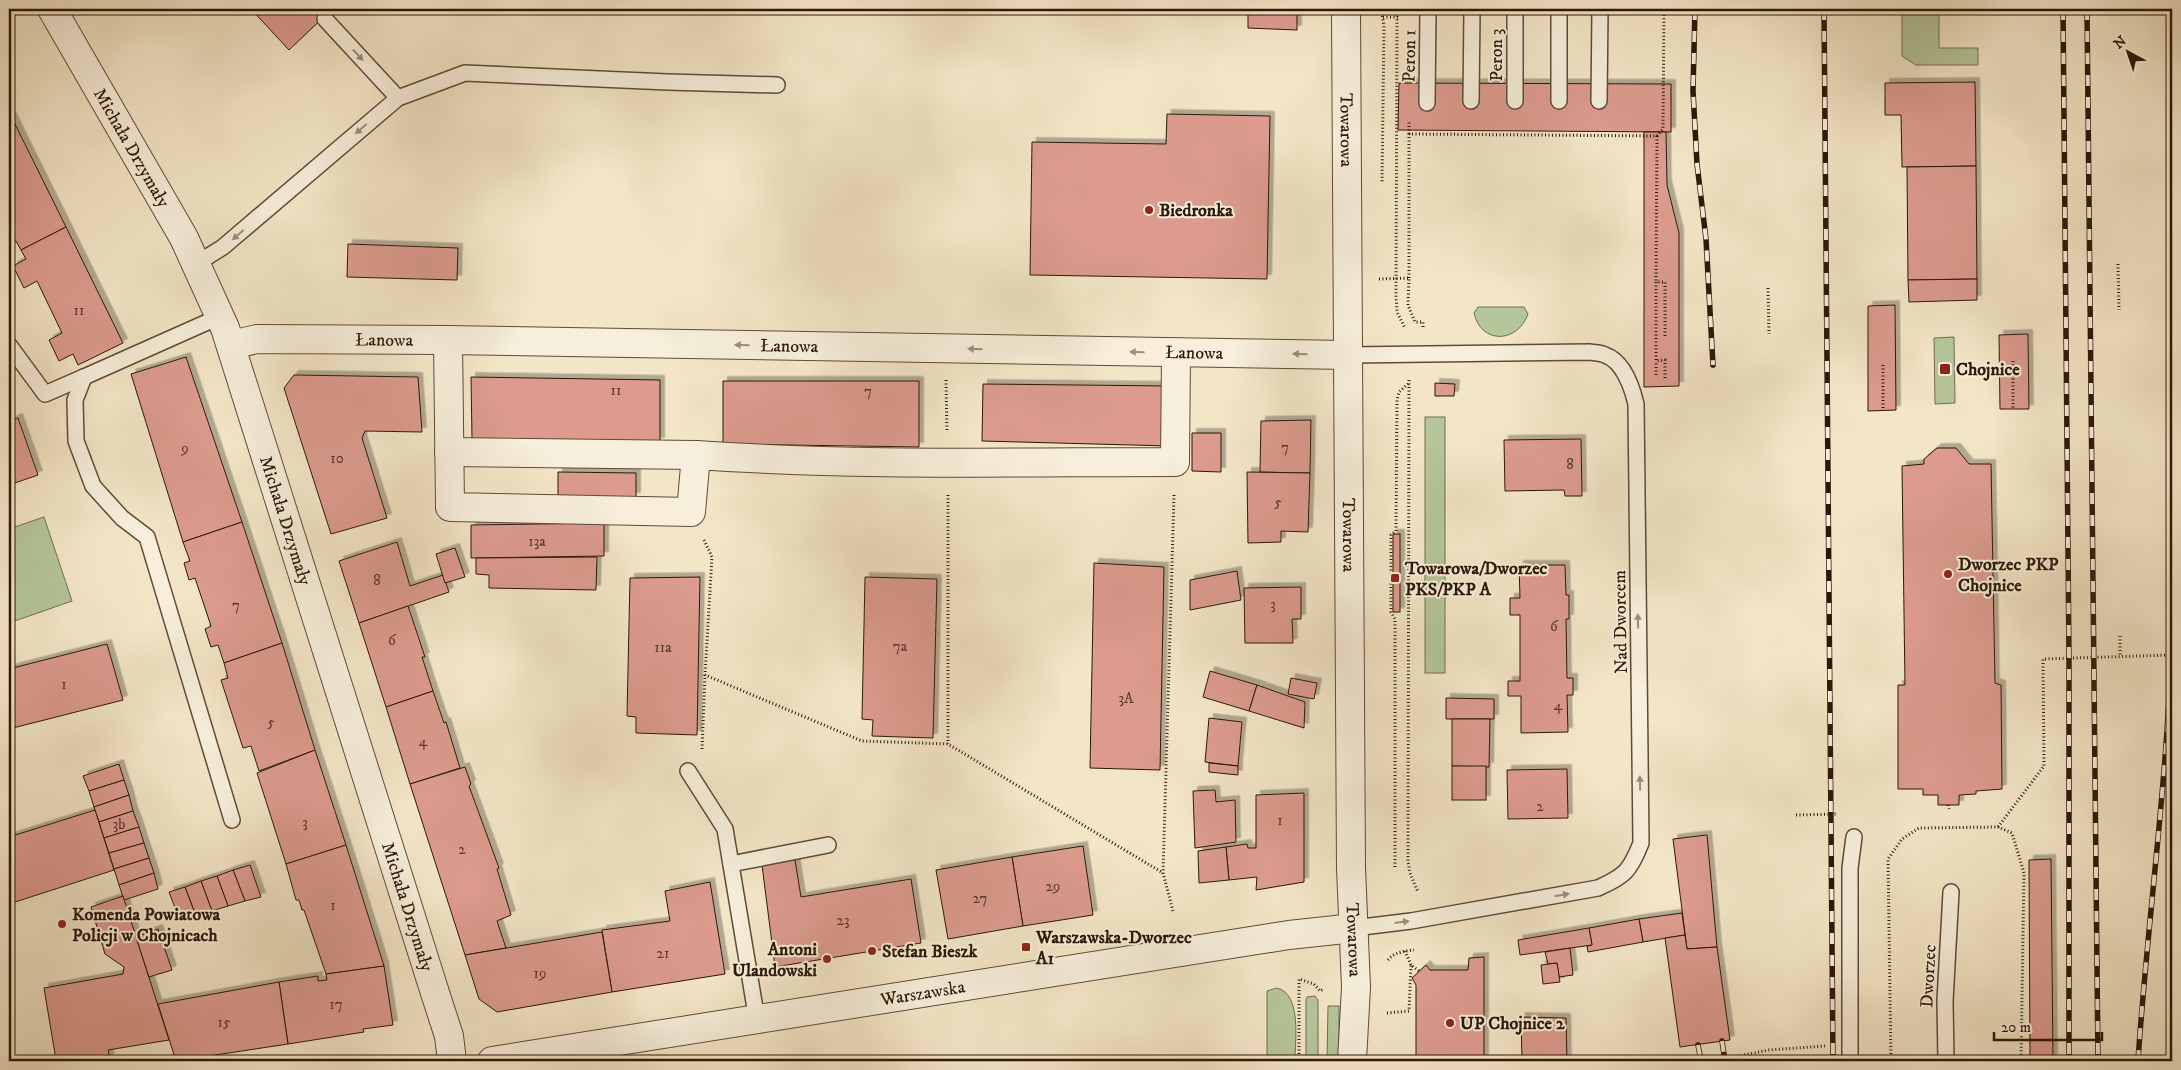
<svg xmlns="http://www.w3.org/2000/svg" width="2181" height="1070" font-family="'IM FELL DW Pica',serif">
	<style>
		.green { fill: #b5c69a; stroke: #706e50 }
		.building { fill: #dc9b8e; stroke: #2c1707; filter: url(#shadow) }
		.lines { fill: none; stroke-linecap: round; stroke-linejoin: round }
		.service-casing { stroke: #5e4b37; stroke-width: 18 }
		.minor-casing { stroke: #5e4b37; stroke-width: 30 }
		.tertiary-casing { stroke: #5e4b37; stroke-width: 30 }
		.path { stroke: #2c1707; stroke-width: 3; stroke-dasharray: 1 2.5; stroke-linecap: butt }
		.service { stroke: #f7efdb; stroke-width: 15 }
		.minor { stroke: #f7efdb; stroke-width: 28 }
		.tertiary { stroke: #f7efdb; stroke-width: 28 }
		.rail-casing { stroke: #2c1707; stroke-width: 5.5 }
		.rail { stroke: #f7efdb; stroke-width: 4; stroke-dasharray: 11; stroke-linecap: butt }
		.oneway { fill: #9c8e7c }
		.poi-dot { fill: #8f2418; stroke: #f7efdb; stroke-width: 2 }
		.labels { text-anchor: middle; stroke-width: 4; stroke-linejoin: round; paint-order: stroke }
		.number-label { font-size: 15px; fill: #583829 }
		.street-label { font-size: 18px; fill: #2c1707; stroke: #f7efdb }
		.poi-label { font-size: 18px; font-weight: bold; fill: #2c1707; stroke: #f7efdb; text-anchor: start }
	</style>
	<defs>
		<filter id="shadow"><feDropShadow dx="4.5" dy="-4.5" stdDeviation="0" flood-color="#0004"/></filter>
	</defs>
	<rect width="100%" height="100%" fill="#f3e6c7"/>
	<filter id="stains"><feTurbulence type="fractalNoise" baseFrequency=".004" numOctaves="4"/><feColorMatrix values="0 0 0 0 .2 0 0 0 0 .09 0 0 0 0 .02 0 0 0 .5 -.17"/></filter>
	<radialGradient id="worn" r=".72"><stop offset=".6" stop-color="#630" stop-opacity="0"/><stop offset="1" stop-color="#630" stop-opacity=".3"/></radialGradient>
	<g class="green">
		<polygon points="1902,9 1939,9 1939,48 1978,48 1978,65 1916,65 1902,56"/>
		<path d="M1478 307H1524L1528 314C1518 343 1481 345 1474 313Z"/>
		<polygon points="1954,337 1955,403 1935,404 1934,338"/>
		<rect x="1425" y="417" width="20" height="256"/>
		<polygon points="44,517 72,601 9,623 9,529"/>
		<path d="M1277 988C1302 994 1295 1041 1295 1061H1267V991Z"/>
		<polygon points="1315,996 1318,1000 1318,1061 1306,1061 1306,1000 1307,997"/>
		<polygon points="1328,1006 1339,1006 1339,1061 1327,1061"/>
	</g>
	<g class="building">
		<polygon points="251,9 332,9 289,50"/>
		<polygon points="1248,9 1297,9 1297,30 1248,28"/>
		<polygon points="1975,82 1976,166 1902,167 1901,115 1885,115 1885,83"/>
		<polygon points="1399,83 1671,84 1671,132 1398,130"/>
		<polygon points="9,114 10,114 66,227 21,250 16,241 9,245"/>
		<polygon points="1167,114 1270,116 1267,279 1030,275 1032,142 1166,144"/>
		<polygon points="1644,132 1666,132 1667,185 1679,233 1679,386 1644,387"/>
		<polygon points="1976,166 1977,279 1908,280 1907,167"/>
		<polygon points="66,227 123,343 78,365 73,354 59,361 49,340 62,333 37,281 24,288 13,266 26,259 21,250"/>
		<polygon points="348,244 458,248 457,280 347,277"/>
		<polygon points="1977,279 1977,300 1909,302 1908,280"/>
		<polygon points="1895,305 1896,410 1868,411 1868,306"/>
		<polygon points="2028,334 2029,409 2000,409 1999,335"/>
		<polygon points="186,357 242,522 183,542 131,374"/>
		<polygon points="294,375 418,377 422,432 365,431 362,438 387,518 331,534 284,388"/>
		<polygon points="471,377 660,380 660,442 472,439"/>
		<polygon points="723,381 919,381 919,447 723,444"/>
		<polygon points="1435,383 1455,384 1454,396 1435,396"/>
		<polygon points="983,384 1169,386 1169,446 982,441"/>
		<polygon points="18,418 38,475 9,485 9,422"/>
		<polygon points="1311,420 1310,473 1260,472 1261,421"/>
		<polygon points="1192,433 1221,433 1221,472 1192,471"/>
		<polygon points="1581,439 1582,496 1565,496 1564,490 1505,491 1504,440"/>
		<polygon points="1937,448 1956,448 1969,464 1991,464 1995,683 2001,685 2002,789 1976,791 1976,794 1959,795 1959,805 1938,805 1938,795 1923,795 1923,789 1898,789 1898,685 1905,685 1902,466 1924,464 1924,459"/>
		<polygon points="558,472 636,473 636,497 558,496"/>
		<polygon points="1247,472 1310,473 1308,532 1281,531 1281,542 1248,543"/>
		<polygon points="242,522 282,643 224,663 218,645 211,647 205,629 211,626 195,578 189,580 184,563 190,561 183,542"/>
		<polygon points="604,523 604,556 471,558 471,525"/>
		<rect x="1393" y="534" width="7" height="78"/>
		<polygon points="397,542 410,586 443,575 449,592 359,623 339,561"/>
		<polygon points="455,548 465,577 445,583 436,554"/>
		<polygon points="597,557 596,590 489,588 489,575 476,574 476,558"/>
		<polygon points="1094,563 1164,567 1160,770 1090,768"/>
		<polygon points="1519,565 1565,565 1566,595 1569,595 1569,619 1566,619 1567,678 1573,678 1573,695 1567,695 1568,732 1521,733 1521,696 1508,696 1508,681 1520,681 1520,615 1510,615 1510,598 1520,598"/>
		<polygon points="1237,571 1241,600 1190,610 1190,580"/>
		<polygon points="700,577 697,735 636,733 636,717 627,716 630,578"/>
		<polygon points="865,577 937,579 933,738 872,736 873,720 862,719"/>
		<polygon points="1301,587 1301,619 1292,619 1293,643 1245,643 1244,588"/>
		<polygon points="408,606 425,657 422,657 433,691 386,707 359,623"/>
		<polygon points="282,643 315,750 259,771 251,746 243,748 221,680 228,678 224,663"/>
		<polygon points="107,644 123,700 9,729 9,669"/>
		<polygon points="1210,671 1257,685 1249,711 1203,697"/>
		<polygon points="1291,678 1317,683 1314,699 1288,694"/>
		<polygon points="1257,685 1305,702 1304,728 1249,711"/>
		<polygon points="433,691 444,723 446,722 460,768 410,784 386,707"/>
		<polygon points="1446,698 1494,699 1494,719 1446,719"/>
		<polygon points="1209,718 1242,722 1238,766 1205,762"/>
		<polygon points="1452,719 1490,719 1489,767 1452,766"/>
		<polygon points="315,750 346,845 286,864 257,773"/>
		<polygon points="1209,763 1238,766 1238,775 1209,772"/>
		<polygon points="119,764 124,780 89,791 83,776"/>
		<rect x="1452" y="766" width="34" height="34"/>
		<polygon points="465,767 471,784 469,786 499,868 497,869 511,915 497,921 506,948 465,955 410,784"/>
		<polygon points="1567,769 1568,818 1508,819 1507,770"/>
		<polygon points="124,780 129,795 94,807 89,791"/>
		<polygon points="1215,790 1216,802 1235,800 1236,842 1195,848 1193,791"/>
		<polygon points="1304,793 1304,882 1256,890 1257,877 1229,880 1226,847 1247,844 1248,848 1256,848 1256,795"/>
		<polygon points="129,795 133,811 99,822 94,807"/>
		<polygon points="95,810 114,870 9,904 9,837"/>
		<polygon points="133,811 139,827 104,838 99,822"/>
		<polygon points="139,827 144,843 109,853 104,838"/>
		<polygon points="1707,835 1717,947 1687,949 1673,839"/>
		<polygon points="144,843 149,858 114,869 109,853"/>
		<polygon points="346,845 384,966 326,974 304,910 302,910 299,900 296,900 286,864"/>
		<polygon points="1083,846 1093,915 1023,926 1012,857"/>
		<polygon points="1226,847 1229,880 1199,883 1198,851"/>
		<polygon points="1012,857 1023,926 948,939 936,870"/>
		<polygon points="149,858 154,873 119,885 114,869"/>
		<polygon points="2051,859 2053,1061 2030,1061 2029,860"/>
		<polygon points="795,860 801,897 911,879 921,943 775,967 762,865"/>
		<polygon points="250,865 261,897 245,901 233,870"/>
		<polygon points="233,870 245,901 228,906 217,876"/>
		<polygon points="154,873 158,889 124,900 119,885"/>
		<polygon points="217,876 228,906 212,911 201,881"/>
		<polygon points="201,881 212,911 196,916 185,887"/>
		<polygon points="710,882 725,974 612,992 602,930 670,921 665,891"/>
		<polygon points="185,887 196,916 180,921 169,892"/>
		<polygon points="123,896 169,1040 108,1050 110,1058 98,1061 77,1061 76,1057 56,1060 44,988 123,974 124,967 105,954 91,907"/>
		<polygon points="1682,913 1685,935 1643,942 1639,919"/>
		<polygon points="1639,919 1643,942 1588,952 1587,946 1592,945 1589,928"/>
		<polygon points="1589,928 1592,945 1520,955 1518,940"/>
		<polygon points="158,929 172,970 149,977 136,937"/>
		<polygon points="602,932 612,992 497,1012 479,999 465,955"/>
		<polygon points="1685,935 1687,949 1717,947 1730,1040 1680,1047 1665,938"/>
		<polygon points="1570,948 1573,975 1559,977 1557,963 1548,964 1545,952"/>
		<polygon points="1484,957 1484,1061 1416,1061 1416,985 1412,978 1426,965 1430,970 1468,970 1469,958"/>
		<polygon points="1557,963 1560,982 1543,984 1541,965"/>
		<polygon points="384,966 393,1025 363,1029 364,1032 288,1044 279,982 318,976 318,981 327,980 326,974"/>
		<polygon points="279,982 288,1044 176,1061 158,1004"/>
		<polygon points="1521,1017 1566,1018 1567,1061 1522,1061"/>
	</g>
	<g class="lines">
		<defs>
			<g id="service">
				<polyline points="325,19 398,98"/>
				<polyline points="1471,101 1472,9"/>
				<polyline points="1515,101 1515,9"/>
				<polyline points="1559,101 1559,9"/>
				<polyline points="1599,101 1600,9"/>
				<polyline points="1427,103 1428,9"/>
				<polyline points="196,264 223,247 398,98 465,73 668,82 777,85"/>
				<polyline points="221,316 84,377 75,400 76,441 93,486 122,518 147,537 232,820"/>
				<polyline points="9,345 45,394 84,377"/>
				<path d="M1349 355 1590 352C1595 353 1601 353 1605 355 1623 361 1632 387 1636 404L1641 843C1630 871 1625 876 1598 888L1411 921 1354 928"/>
				<polyline points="688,771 725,829 757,1020"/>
				<polyline points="731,864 828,845"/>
				<polyline points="1850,1061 1850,868 1854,837"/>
				<polyline points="1946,1061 1945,1001 1951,892"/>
			</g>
			<g id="minor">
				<path id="s1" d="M52 9 184 238 225 328 436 996 449 1036 452 1061"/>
				<path d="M448 340 450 507 691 512 696 455C855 466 1016 462 1175 462L1176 353"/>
				<path id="s2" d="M231 345 257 339 448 340 1349 355"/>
				<polyline points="449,452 696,455"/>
				<path id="s3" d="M492 1061 1289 935 1354 928"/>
			</g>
			<g id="tertiary">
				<path id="s4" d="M1346 9 1351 868 1356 987 1352 1061"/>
			</g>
		</defs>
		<use href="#service" class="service-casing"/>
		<use href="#minor" class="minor-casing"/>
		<use href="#tertiary" class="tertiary-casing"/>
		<g class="path">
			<polyline points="1381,9 1384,26 1382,183"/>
			<polyline points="1399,9 1397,17 1396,297 1397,312 1405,328"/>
			<polyline points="1383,17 1399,17"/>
			<polyline points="1409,134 1409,122"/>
			<polyline points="1657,136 1663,129 1664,9"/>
			<polyline points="2118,264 2119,310"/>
			<polyline points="1409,278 1409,134 1657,136 1656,282"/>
			<polyline points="1379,279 1409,278 1408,305 1415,322 1423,322 1423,328"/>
			<polyline points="1768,288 1769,334"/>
			<polyline points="2013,361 2013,409"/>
			<polyline points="1883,365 1883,411"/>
			<polyline points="1656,375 1656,361"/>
			<polyline points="1665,378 1665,360 1656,361 1656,282 1665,282 1665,337"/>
			<polyline points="946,380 947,431"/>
			<polyline points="1409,380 1408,861 1410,873 1418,892"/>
			<polyline points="948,495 948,744"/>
			<polyline points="704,540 712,557 705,675 862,741 948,744 1163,873"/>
			<polyline points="2120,636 2120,656"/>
			<polyline points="702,749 705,675"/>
			<polyline points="1948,805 1949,809"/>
			<polyline points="1796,815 1838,814"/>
			<polyline points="1998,827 2044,766 2043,659 2172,655"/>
			<polyline points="1395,867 1395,619 1391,612 1391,535 1396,531 1397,400 1399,392 1410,382"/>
			<polyline points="1173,911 1163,873 1174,495"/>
			<polyline points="1405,951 1411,965"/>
			<path d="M1388 960C1394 952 1405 951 1414 950"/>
			<polyline points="1387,1013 1409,1011 1411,965 1419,971"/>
			<polyline points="1734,1057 1769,1050 1825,1046"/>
			<polyline points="1299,1061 1299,979 1314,984 1320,991 1324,989"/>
			<polyline points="1891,1061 1888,859 1902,839 1919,828 1998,827 2012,833 2024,873 2021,1061"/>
		</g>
		<use href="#service" class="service"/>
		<use href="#minor" class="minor"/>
		<use href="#tertiary" class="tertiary"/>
		<defs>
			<g id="rail">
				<polyline points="1695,9 1693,91 1697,164 1706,239 1713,365"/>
				<polyline points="1824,9 1833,1061"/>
				<polyline points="2063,9 2069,657 2069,1061"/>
				<polyline points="2087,9 2098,1061"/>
				<polyline points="2169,9 2172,395"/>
				<polyline points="1722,1041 1725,1061"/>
				<polyline points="1698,1045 1701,1061"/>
				<path d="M2138 1061C2148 910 2171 759 2172 607"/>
			</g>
		</defs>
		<use href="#rail" class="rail-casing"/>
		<use href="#rail" class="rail"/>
	</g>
	<defs><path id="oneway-solid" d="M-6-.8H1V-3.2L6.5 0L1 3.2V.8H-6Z" transform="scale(1.25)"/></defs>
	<g class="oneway">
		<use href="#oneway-solid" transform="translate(358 55) rotate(47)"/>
		<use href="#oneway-solid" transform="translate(361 129) rotate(139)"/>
		<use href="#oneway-solid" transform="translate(238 235) rotate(139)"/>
		<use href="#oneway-solid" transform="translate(742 345) rotate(-179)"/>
		<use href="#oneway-solid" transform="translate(975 349) rotate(-179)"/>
		<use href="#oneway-solid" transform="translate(1137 352) rotate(-179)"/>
		<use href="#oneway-solid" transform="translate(1300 354) rotate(-179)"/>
		<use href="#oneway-solid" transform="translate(1638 621) rotate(-91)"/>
		<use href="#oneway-solid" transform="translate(1640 783) rotate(-91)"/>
		<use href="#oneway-solid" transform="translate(1562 895) rotate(-10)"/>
		<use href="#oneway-solid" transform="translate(1402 922) rotate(-7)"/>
	</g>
	<g class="poi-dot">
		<circle cx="1149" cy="210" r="5"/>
		<rect x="1939" y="363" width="12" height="12" rx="2.5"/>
		<circle cx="1948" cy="574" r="5"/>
		<rect x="1390" y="573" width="10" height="10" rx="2.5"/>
		<circle cx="62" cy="924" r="5"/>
		<rect x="1021" y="942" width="10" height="10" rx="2.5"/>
		<circle cx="872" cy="951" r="5"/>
		<circle cx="827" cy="959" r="5"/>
		<circle cx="1450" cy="1023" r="5"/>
	</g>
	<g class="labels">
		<g class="number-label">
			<text x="79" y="315">11</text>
			<text x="616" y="395">11</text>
			<text x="868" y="396">7</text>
			<text x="1285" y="452">7</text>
			<text x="185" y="453">9</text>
			<text x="337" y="463">10</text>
			<text x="1570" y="469">8</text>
			<text x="1278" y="507">5</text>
			<text x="537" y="546">13a</text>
			<text x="377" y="585">8</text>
			<text x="1273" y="609">3</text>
			<text x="236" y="610">7</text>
			<text x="1554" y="631">6</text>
			<text x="392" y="645">6</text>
			<text x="900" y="651">7a</text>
			<text x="663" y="652">11a</text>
			<text x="64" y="689">1</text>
			<text x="1126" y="703">3A</text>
			<text x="1558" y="710">4</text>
			<text x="271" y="727">5</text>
			<text x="423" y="746">4</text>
			<text x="1540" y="811">2</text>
			<text x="1280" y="825">1</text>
			<text x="305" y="827">3</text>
			<text x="119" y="829">3b</text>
			<text x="462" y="854">2</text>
			<text x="1053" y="891">29</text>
			<text x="980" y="903">27</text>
			<text x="333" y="910">1</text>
			<text x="843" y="925">23</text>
			<text x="663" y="958">21</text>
			<text x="540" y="978">19</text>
			<text x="336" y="1009">17</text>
			<text x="224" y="1027">15</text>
		</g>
		<g class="street-label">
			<text transform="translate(1496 55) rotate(-90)" y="6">Peron 3</text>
			<text transform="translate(1409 56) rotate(-89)" y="6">Peron 1</text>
			<text dy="6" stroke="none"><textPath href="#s4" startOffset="121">Towarowa</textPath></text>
			<text dy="6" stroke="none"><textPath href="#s1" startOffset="160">Michała Drzymały</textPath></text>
			<text dy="6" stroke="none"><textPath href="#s2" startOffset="154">Łanowa</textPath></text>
			<text dy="6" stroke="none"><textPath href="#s2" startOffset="559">Łanowa</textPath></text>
			<text dy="6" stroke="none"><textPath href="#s2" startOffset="964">Łanowa</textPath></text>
			<text dy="6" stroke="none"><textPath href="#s1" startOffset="565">Michała Drzymały</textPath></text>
			<text dy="6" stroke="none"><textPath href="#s4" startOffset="526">Towarowa</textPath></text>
			<text transform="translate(1620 622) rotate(-91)" y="6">Nad Dworcem</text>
			<text dy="6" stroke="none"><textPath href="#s1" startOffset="970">Michała Drzymały</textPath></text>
			<text dy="6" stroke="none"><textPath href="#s4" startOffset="931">Towarowa</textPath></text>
			<text transform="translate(1928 976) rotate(-87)" y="6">Dworzec</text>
			<text dy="6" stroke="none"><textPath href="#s3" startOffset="436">Warszawska</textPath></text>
		</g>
		<g class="poi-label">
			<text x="1159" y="216">Biedronka</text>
			<text x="1956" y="375">Chojnice</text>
			<text x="1958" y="570">Dworzec PKP<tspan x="1958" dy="21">Chojnice</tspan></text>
			<text x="1405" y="574">Towarowa/Dworzec<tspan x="1405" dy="21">PKS/PKP A</tspan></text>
			<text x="72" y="920">Komenda Powiatowa<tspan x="72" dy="21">Policji w Chojnicach</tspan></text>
			<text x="1036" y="943">Warszawska-Dworzec<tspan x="1036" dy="21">A1</tspan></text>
			<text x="817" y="955" text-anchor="end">Antoni<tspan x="817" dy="21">Ulandowski</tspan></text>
			<text x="882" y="957">Stefan Bieszk</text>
			<text x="1460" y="1029">UP Chojnice 2</text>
		</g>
	</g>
	<rect width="2181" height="1070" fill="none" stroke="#f3e6c7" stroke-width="30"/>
	<rect x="10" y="10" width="2161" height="1050" fill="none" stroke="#2c1707" stroke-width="2.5"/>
	<rect x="15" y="15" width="2151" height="1040" fill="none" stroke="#2c1707"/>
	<g transform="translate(2128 52) rotate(320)" stroke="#f7efdb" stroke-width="4" paint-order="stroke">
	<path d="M0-4L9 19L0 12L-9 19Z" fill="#2c1707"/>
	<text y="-8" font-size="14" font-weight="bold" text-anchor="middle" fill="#2c1707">N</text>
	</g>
	<path d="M1994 1032v8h108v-8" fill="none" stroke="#2c1707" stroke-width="2.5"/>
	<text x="2001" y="1032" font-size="15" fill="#2c1707" stroke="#f7efdb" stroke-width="4" paint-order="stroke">20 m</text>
	<rect width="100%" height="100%" filter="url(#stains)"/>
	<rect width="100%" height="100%" fill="url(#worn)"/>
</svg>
